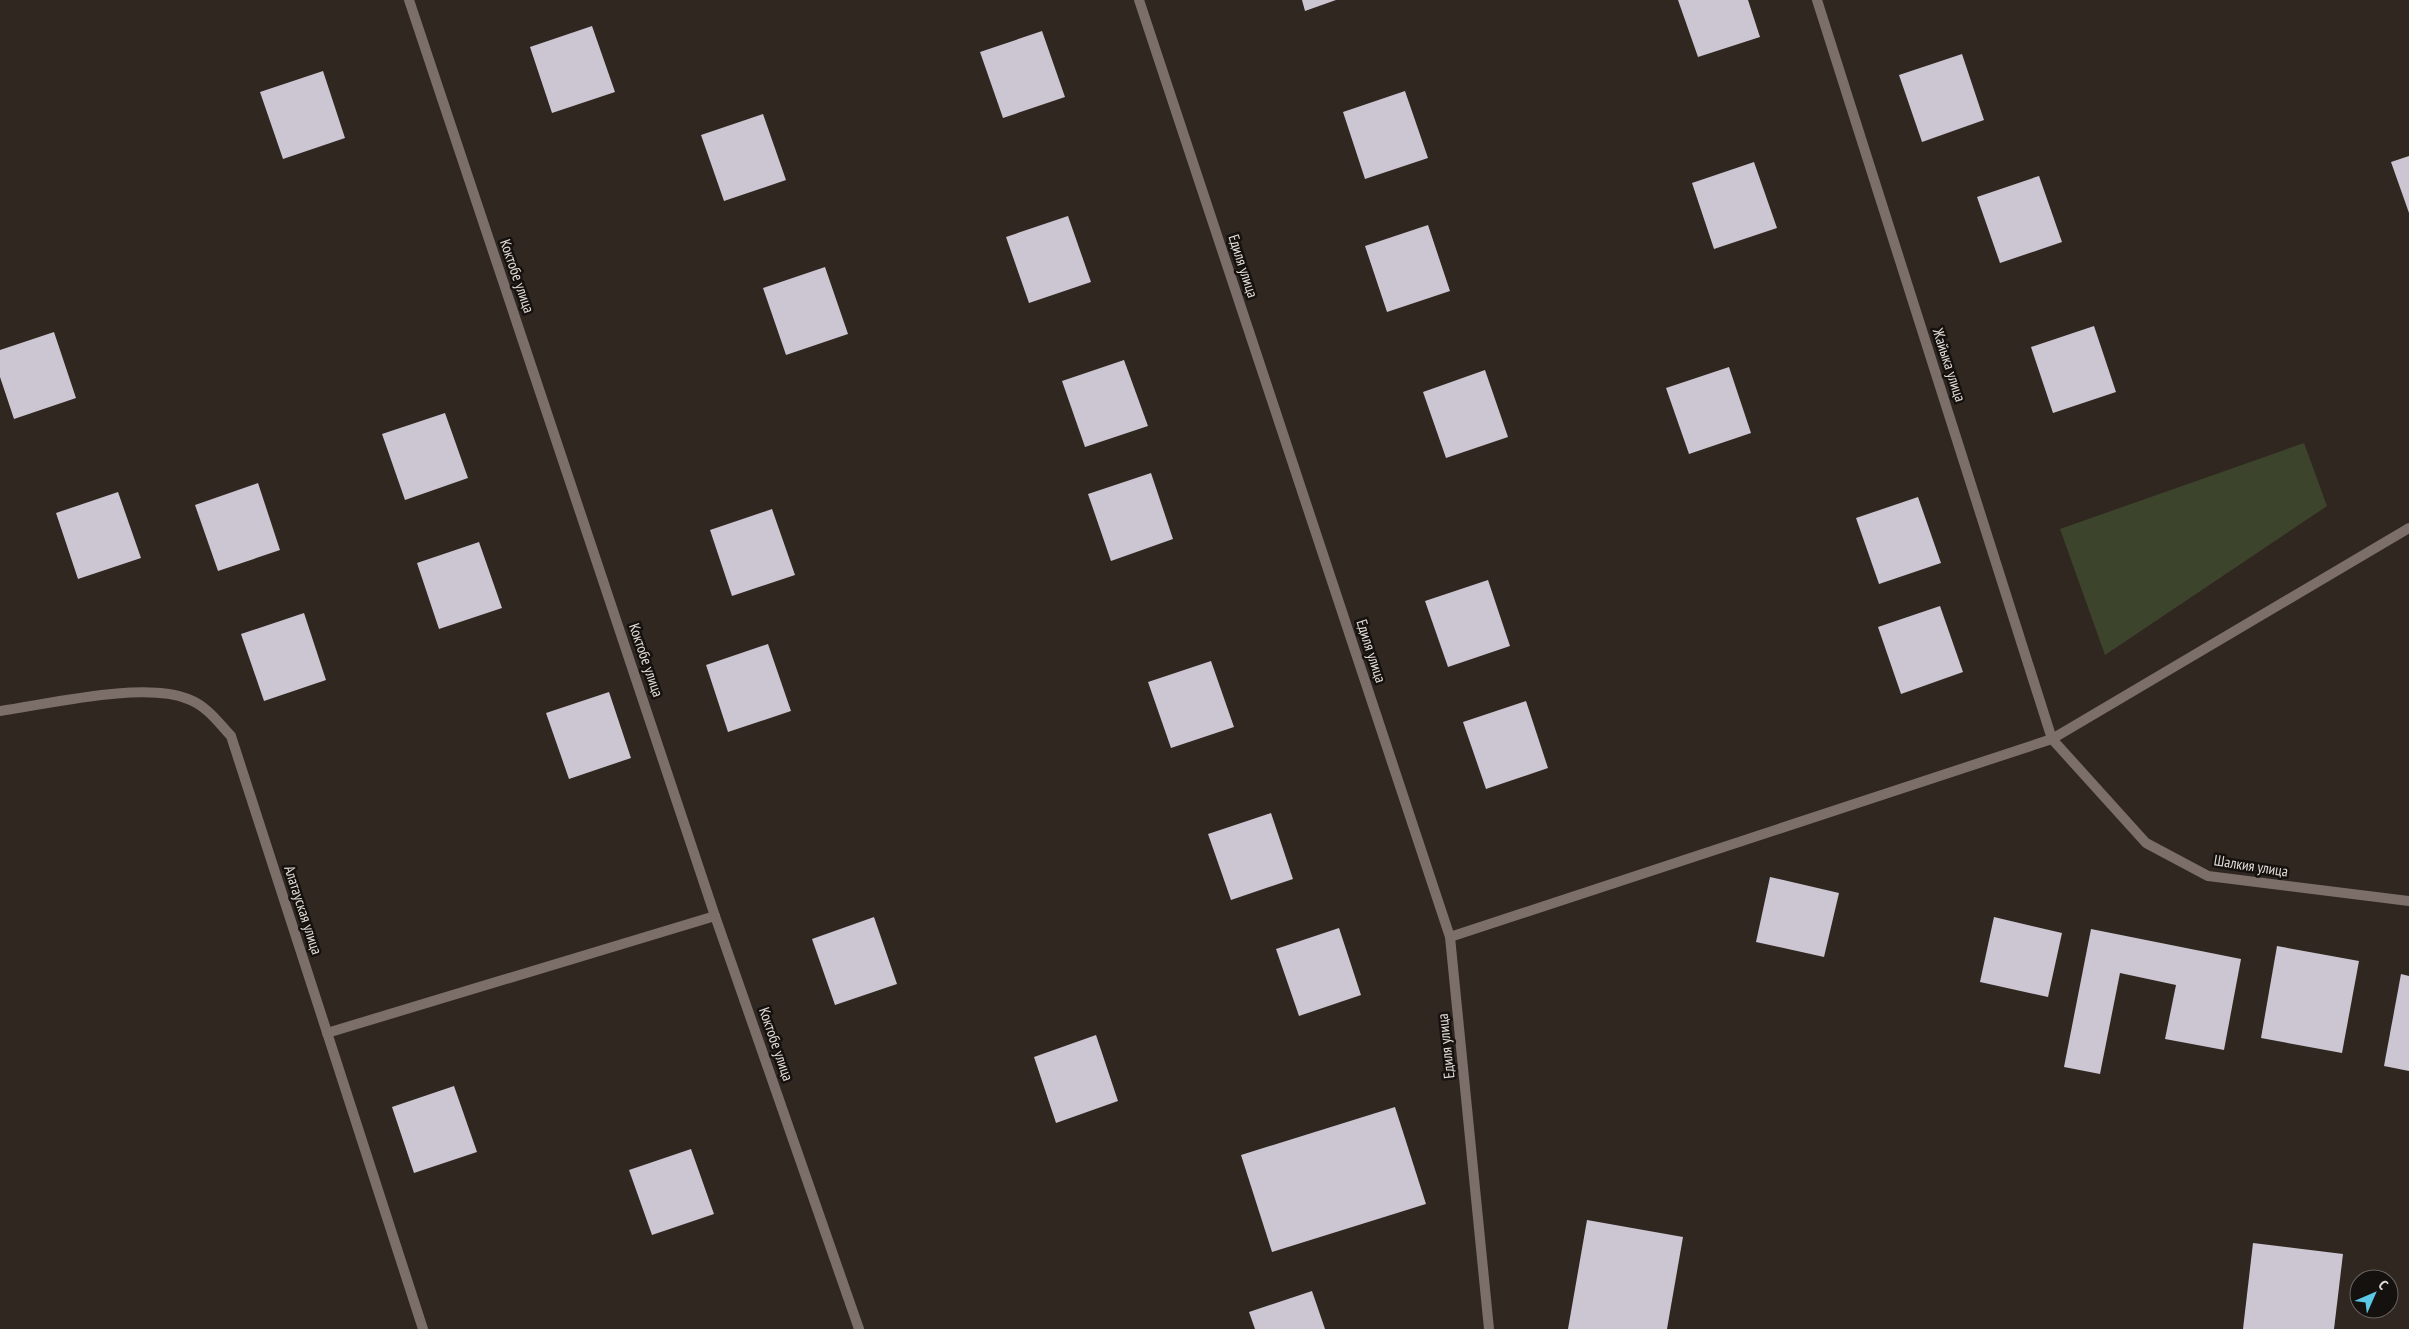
<svg xmlns="http://www.w3.org/2000/svg" width="2409" height="1329" font-family="'PT Sans Narrow',sans-serif">
	<style>
		.green { fill: #3c442b }
		.building { fill: #cbc6d2 }
		.lines { fill: none; stroke-linecap: round; stroke-linejoin: round }
		.lane { stroke: #7c6e69; stroke-width: 10 }
		.street { stroke: #7c6e69; stroke-width: 10 }
		.labels { text-anchor: middle; stroke-width: 5; stroke-linejoin: round; paint-order: stroke }
		.street-label { font-size: 15px; fill: #e3dcd8; stroke: #15110e }
	</style>
	<rect width="100%" height="100%" fill="#302721"/>
	<polygon class="green" points="2304,443 2327,506 2105,655 2060,529"/>
	<g class="building">
		<polygon points="1302,0 1336,0 1305,11"/>
		<polygon points="1678,0 1748,0 1760,37 1698,57"/>
		<polygon points="592,26 615,92 552,113 530,47"/>
		<polygon points="1042,31 1065,97 1003,118 980,52"/>
		<polygon points="1962,54 1984,120 1922,142 1899,75"/>
		<polygon points="323,71 345,138 283,159 260,92"/>
		<polygon points="1405,91 1428,158 1365,179 1343,112"/>
		<polygon points="763,114 786,180 724,201 701,135"/>
		<polygon points="2409,156 2409,213 2391,162"/>
		<polygon points="1754,162 1777,228 1714,249 1692,183"/>
		<polygon points="2039,176 2062,242 2000,263 1977,197"/>
		<polygon points="1068,216 1091,282 1029,303 1006,237"/>
		<polygon points="1428,225 1450,291 1387,312 1365,246"/>
		<polygon points="825,267 848,334 786,355 763,288"/>
		<polygon points="2094,326 2116,392 2053,413 2031,347"/>
		<polygon points="54,332 76,398 14,419 0,377 0,350"/>
		<polygon points="1124,360 1148,426 1085,447 1062,381"/>
		<polygon points="1729,367 1751,433 1689,454 1666,388"/>
		<polygon points="1485,370 1508,437 1446,458 1423,392"/>
		<polygon points="445,413 468,478 405,500 382,434"/>
		<polygon points="1151,473 1173,539 1111,561 1088,494"/>
		<polygon points="258,483 280,550 218,571 195,505"/>
		<polygon points="118,492 141,558 78,579 56,513"/>
		<polygon points="1918,497 1941,563 1879,584 1856,518"/>
		<polygon points="772,509 795,575 732,596 710,530"/>
		<polygon points="479,542 502,608 439,629 417,563"/>
		<polygon points="1488,580 1510,646 1448,667 1425,601"/>
		<polygon points="1940,606 1963,672 1901,694 1878,627"/>
		<polygon points="304,613 326,680 264,701 241,634"/>
		<polygon points="768,644 791,711 728,732 706,665"/>
		<polygon points="1211,661 1234,727 1171,748 1148,682"/>
		<polygon points="609,692 631,758 569,779 546,713"/>
		<polygon points="1526,701 1548,768 1486,789 1463,722"/>
		<polygon points="1271,813 1293,879 1231,900 1208,834"/>
		<polygon points="1770,877 1839,893 1824,957 1756,942"/>
		<polygon points="874,917 897,984 835,1005 812,939"/>
		<polygon points="1994,917 2062,933 2048,997 1980,982"/>
		<polygon points="1339,928 1361,995 1299,1016 1276,949"/>
		<polygon points="2091,929 2241,959 2224,1050 2165,1039 2176,985 2120,973 2100,1074 2064,1067"/>
		<polygon points="2277,946 2359,961 2342,1053 2261,1038"/>
		<polygon points="2401,974 2409,976 2409,1071 2384,1066"/>
		<polygon points="1096,1035 1118,1101 1056,1123 1034,1057"/>
		<polygon points="454,1086 477,1152 414,1173 392,1107"/>
		<polygon points="1395,1107 1426,1204 1272,1252 1241,1155"/>
		<polygon points="691,1149 714,1214 652,1235 629,1170"/>
		<polygon points="1587,1220 1683,1237 1667,1329 1568,1329"/>
		<polygon points="2253,1243 2343,1254 2334,1329 2243,1329"/>
		<polygon points="1312,1291 1325,1329 1255,1329 1249,1312"/>
	</g>
	<g class="lines">
		<g class="lane">
			<polyline points="2052,739 2409,528"/>
			<polyline points="327,1033 715,916"/>
		</g>
		<g class="street">
			<polyline points="409,0 715,916 859,1329"/>
			<polyline points="1139,0 1450,937 1489,1329"/>
			<polyline points="1817,0 2052,739 2146,843 2208,876 2409,901"/>
			<path d="M0 711C49 704 144 681 188 699 207 706 218 722 231 736L423 1329"/>
			<polyline points="1450,937 2052,739"/>
		</g>
	</g>
	<g class="labels">
		<g class="street-label">
			<text transform="translate(1243 266) rotate(72)" y="5">Едиля улица</text>
			<text transform="translate(517 276) rotate(71)" y="5">Коктобе улица</text>
			<text transform="translate(1949 365) rotate(72)" y="5">Жайыка улица</text>
			<text transform="translate(1371 651) rotate(72)" y="5">Едиля улица</text>
			<text transform="translate(646 660) rotate(71)" y="5">Коктобе улица</text>
			<text transform="translate(2251 866) rotate(9)" y="5">Шалкия улица</text>
			<text transform="translate(303 910) rotate(72)" y="5">Алатауская улица</text>
			<text transform="translate(776 1044) rotate(71)" y="5">Коктобе улица</text>
			<text transform="translate(1446 1046) rotate(-96)" y="5">Едиля улица</text>
		</g>
	</g>
	<g transform="translate(2374 1294) rotate(45)"><circle r="24" fill="#15110e" stroke="#67625f"/>
	<path d="M0-4L9 19L0 12L-9 19Z" fill="#5bc8e7"/>
	<text y="-8" font-size="14" font-weight="bold" text-anchor="middle" fill="#e3dcd8">С</text>
	</g>
</svg>
